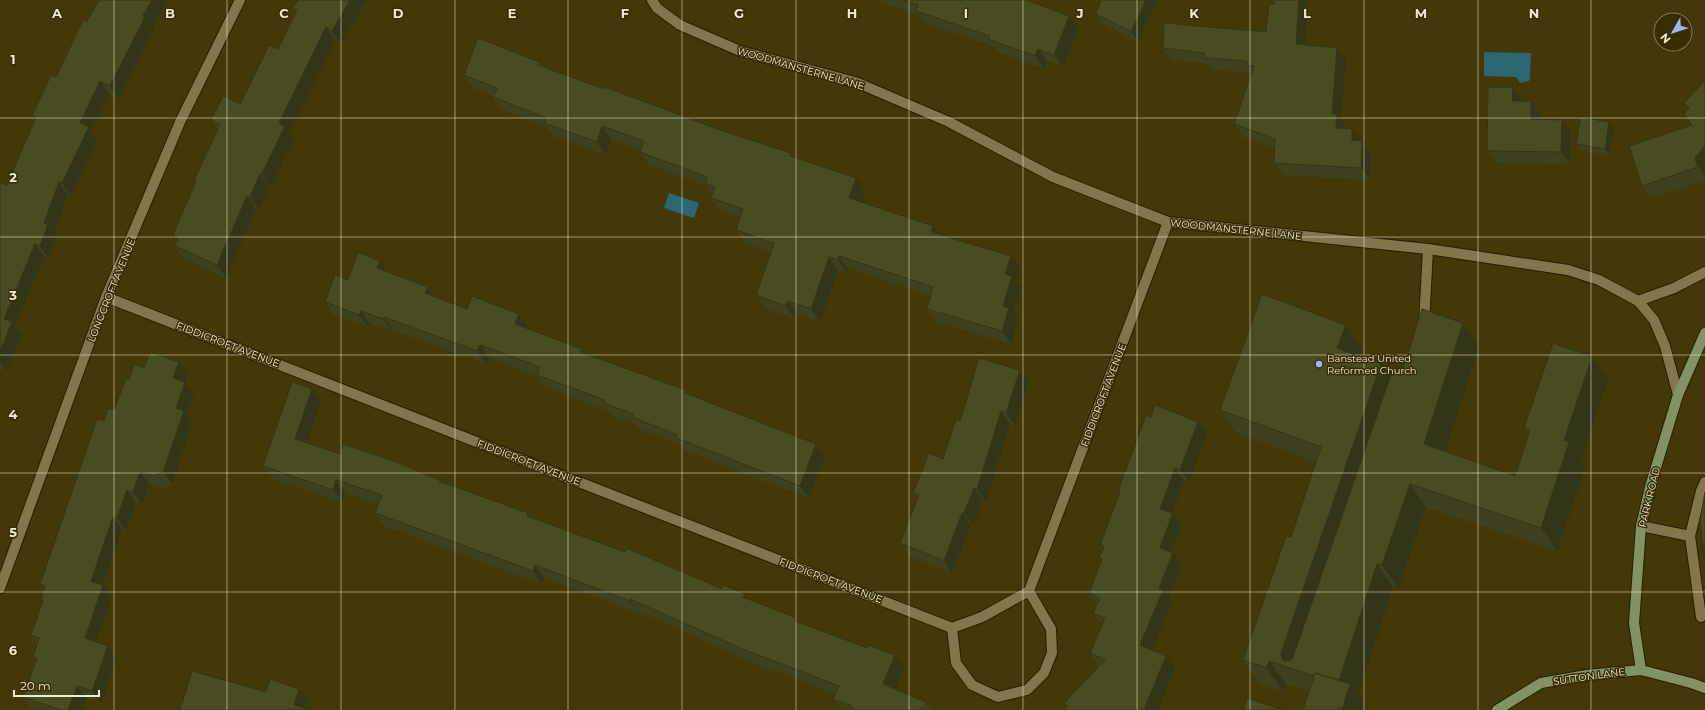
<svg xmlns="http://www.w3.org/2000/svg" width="1705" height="710" font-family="Montserrat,sans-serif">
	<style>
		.water { fill: #2d6773 }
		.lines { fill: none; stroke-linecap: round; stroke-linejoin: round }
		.street-casing { stroke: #281e00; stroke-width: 12 }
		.secondary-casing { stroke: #281e00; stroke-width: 12 }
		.street { stroke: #83764a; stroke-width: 10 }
		.secondary { stroke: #829262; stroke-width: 10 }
		.wall { fill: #3f411c }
		.shaded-wall { fill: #333517 }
		.building { fill: #494c21; stroke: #333517 }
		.grid { fill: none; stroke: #f1ead3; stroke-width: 1; stroke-opacity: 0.55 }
		.poi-dot { fill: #a0b3fd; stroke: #392d00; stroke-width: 1.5 }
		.labels { text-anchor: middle; stroke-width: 3; stroke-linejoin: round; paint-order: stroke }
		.street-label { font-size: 10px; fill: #f1ead3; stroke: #392d00 }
		.poi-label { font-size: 10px; fill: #f1ead3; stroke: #392d00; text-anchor: start }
		.grid-label { font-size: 13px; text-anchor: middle; font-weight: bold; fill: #f1ead3; stroke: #392d00; stroke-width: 3; stroke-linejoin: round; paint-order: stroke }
	</style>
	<rect width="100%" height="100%" fill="#443708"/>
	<g class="water">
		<polygon points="1484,52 1531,53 1530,78 1529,81 1520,83 1516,77 1484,76"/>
		<polygon points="669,193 699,203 694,218 664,208"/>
	</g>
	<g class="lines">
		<defs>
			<g id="street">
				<polyline points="652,0 657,8 680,25 740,51 858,83 949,122 1053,177 1168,222 1428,249 1568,270 1599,280 1638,301 1654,320 1665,346 1678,395"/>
				<polyline points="106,297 952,628 982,617 1029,591 1168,222"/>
				<polyline points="1638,301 1674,288 1705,272"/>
				<polyline points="1424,324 1428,249"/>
				<polyline points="1641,526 1690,536"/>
				<polyline points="0,588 106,297 180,122 240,0"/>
				<polyline points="1701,617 1690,536 1701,491 1705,482"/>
				<polyline points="952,628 956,663 972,685 998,697 1027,690 1044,673 1052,653 1051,629 1029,591"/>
			</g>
			<g id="secondary">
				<polyline points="1641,670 1634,623 1641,526 1650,487 1678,395 1705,333"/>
				<polyline points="1497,710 1541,683 1587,675 1641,670 1691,683 1705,688"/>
			</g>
		</defs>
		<use href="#street" class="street-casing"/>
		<use href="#secondary" class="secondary-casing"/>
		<use href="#street" class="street"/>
		<use href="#secondary" class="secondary"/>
	</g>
	<g class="wall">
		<polygon points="298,0 367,0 341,44 335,40 290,133 294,139 271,187 269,186 259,210 256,209 226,278 183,259 175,246 177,241 173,235 196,183 194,180 218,130 211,120 240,104 278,49 296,12 293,8"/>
		<polygon points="875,0 1026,0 1069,16 1078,29 1063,67 1047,61 1044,69 997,52 994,47 925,23 919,15"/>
		<polygon points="1158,0 1138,42 1103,24 1096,14"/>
		<polygon points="1274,0 1305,0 1308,5 1305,45 1337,48 1346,60 1341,120 1346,126 1346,129 1361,141 1362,141 1371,153 1370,180 1283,175 1274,163 1275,148 1243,137 1234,124 1252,73 1213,70 1209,64 1171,60 1163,48 1266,32 1274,4"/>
		<polygon points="86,22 152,28 154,30 119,99 109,94 91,131 98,140 71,196 68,195 54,233 57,238 49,259 44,256 15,327 21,335 6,371 0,369 0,182 7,185 35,120 32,116 56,77"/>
		<polygon points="539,62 543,66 604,89 720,130 791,153 793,157 856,178 865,191 861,202 939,234 1011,256 1020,269 1016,281 1021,288 1013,313 1018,320 1011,344 936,322 927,309 931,296 848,268 847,273 838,270 820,322 797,314 795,319 765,308 756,295 771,252 745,243 736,230 740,218 720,211 711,198 712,195 707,186 649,165 640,152 641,150 611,139 606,155 553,136 547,127 502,110 493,97 494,96 473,88 464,75"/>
		<polygon points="1705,81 1704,170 1705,174 1705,180 1651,198 1642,186 1692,125 1688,109 1684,103"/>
		<polygon points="1522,100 1522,101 1531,101 1540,114 1540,119 1571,133 1570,164 1496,163 1487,151"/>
		<polygon points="1609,122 1614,128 1609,156 1581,150 1576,144"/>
		<polygon points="387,272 428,287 434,296 467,309 519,314 528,327 527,328 582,349 585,354 686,390 688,394 816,444 825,456 809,498 685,451 681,446 641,430 637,425 613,416 610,412 545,387 537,376 489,357 486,364 392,330 392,331 369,323 368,327 334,315 325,302 348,280"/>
		<polygon points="1463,323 1479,346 1445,452 1515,476 1529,434 1524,428 1608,380 1581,459 1586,465 1557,551 1426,507 1398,589 1393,587 1358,695 1309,691 1286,684 1283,692 1259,683 1243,660 1291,537 1316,462 1236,433 1220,410 1362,348 1359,356 1381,364 1390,377 1402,372"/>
		<polygon points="179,362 188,375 185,382 194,395 187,415 192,424 172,484 162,489 149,484 142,505 136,503 126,531 122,529 103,585 112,598 96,642 117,659 101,704 86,698 82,710 32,710 23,697 36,661 33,657 37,644 31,635 43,601 41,599 44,590 40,584 104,421 114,410 129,379 144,368"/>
		<polygon points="1020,370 1028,382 1015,426 1010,424 986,502 983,501 973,526 971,525 952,574 909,556 900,543 918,499 913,493 943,459 960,421"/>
		<polygon points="312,389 321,401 307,443 340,454 441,481 528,513 531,518 722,589 745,594 748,599 798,622 867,648 895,655 904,668 895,689 928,703 933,710 841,710 833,699 835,694 749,661 639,612 639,614 544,577 541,584 384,526 375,513 379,504 345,493 342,502 272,479 263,466"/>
		<polygon points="1151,417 1198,422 1207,435 1189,482 1184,481 1172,513 1182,526 1172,553 1182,566 1169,599 1172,602 1152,650 1166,656 1175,669 1158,710 1064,710 1067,707 1064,703 1099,666 1090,653 1102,625 1093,613 1097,605 1089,593 1101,561 1099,558 1102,549 1100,545 1120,494 1118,491"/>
	</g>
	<g class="shaded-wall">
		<polygon points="152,0 168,0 152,28 154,30 119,99 110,86 143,16"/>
		<polygon points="350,0 367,0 341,44 332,31"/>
		<polygon points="1146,0 1158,0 1138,42 1131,32"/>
		<polygon points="1299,0 1305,0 1308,5 1304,56 1296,44"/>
		<polygon points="1069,16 1078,29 1063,67 1054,55"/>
		<polygon points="326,27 335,40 290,133 294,139 271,187 262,174 279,123"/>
		<polygon points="1337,48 1346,60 1341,120 1346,126 1345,140 1336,128 1332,114"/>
		<polygon points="1038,49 1047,61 1044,69 1035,56"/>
		<polygon points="100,81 109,94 91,131 98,140 71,196 62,183 80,123"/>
		<polygon points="1513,87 1522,100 1521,114 1512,101"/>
		<polygon points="1531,101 1540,114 1540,132 1531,119"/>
		<polygon points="1562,120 1571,133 1570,164 1561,152"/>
		<polygon points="1609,122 1614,128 1609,156 1605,149"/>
		<polygon points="602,126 611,139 606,155 597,142"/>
		<polygon points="1352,129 1361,141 1352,140"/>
		<polygon points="1362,141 1371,153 1370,180 1361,168"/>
		<polygon points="1705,146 1705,169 1704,170 1705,174 1705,177 1698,167 1695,158"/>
		<polygon points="260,174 269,186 259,210 250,197"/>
		<polygon points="856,178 865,191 858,211 849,198"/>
		<polygon points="59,182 68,195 54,233 57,238 49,259 40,246 44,223"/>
		<polygon points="247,196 256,209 226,278 217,265"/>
		<polygon points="933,226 942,238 931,232"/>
		<polygon points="35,244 44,256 15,327 21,335 6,371 0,362 0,352 4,319"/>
		<polygon points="839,256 848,268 847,273 838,260"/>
		<polygon points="1011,256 1020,269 1016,281 1021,288 1013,313 1018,320 1011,344 1002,331 1003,306 1005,274"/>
		<polygon points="829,257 838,270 820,322 811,309"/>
		<polygon points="380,261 389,274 377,268"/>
		<polygon points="428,287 437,300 425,293"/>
		<polygon points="788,301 797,314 795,319 786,306"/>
		<polygon points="361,311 369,323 368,327 359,315"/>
		<polygon points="519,314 528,327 524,337 515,324"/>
		<polygon points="384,317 392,330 392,331 383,319"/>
		<polygon points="1463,323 1479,346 1440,468 1424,444"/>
		<polygon points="1346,325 1362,348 1353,372 1337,348"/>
		<polygon points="480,345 489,357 486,364 477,351"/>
		<polygon points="582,349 591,361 580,352"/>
		<polygon points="1592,357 1608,380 1581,459 1586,465 1557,551 1541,528 1564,440"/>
		<polygon points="179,362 188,375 185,382 194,395 187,415 192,424 172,484 163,472 173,378"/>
		<polygon points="1381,364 1397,387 1299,670 1282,659 1281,653"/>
		<polygon points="1020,370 1028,382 1015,426 1006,413"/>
		<polygon points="312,389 321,401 304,452 295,439"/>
		<polygon points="1001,411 1010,424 986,502 977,489"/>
		<polygon points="1198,422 1207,435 1189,482 1180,470"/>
		<polygon points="816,444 825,456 809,498 800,486"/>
		<polygon points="1175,468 1184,481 1169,521 1160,509"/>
		<polygon points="140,472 149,484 142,505 133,492"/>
		<polygon points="336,480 345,493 342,502 333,490"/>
		<polygon points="1410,484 1426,507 1398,589 1382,565"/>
		<polygon points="974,488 983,501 973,526 964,513"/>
		<polygon points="127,490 136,503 126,531 117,518"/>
		<polygon points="528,513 537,526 527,516"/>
		<polygon points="962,513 971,525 952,574 944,561"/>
		<polygon points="1173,513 1182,526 1168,561 1160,548"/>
		<polygon points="113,517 122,529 103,585 112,598 93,650 85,638 91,581"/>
		<polygon points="1173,553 1182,566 1169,599 1172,602 1149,658 1140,645 1159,588"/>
		<polygon points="1377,564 1393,587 1358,695 1368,710 1342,710 1338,683"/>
		<polygon points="535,565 544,577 541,584 533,571"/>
		<polygon points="745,594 754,607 743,597"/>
		<polygon points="630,599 639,612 639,614 630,601"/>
		<polygon points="108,646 117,659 101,704 92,691"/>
		<polygon points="895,655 904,668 892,697 883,684"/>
		<polygon points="1166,656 1175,669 1158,710 1147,710 1145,707"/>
		<polygon points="1269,661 1286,684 1283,692 1267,668"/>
		<polygon points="77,686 86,698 82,710 68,710"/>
		<polygon points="299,689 308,702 306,710 294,705"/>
	</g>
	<g class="building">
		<polygon points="99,0 152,0 143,16 145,17 110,86 100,81 80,123 89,127 62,183 59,182 44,223 48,225 40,246 35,244 4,319 12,322 0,352 0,182 7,185 36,117 32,116 51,75 56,77 83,20 86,22"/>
		<polygon points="298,0 350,0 332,31 326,27 279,123 285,126 262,174 260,174 250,197 247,196 217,265 175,246 178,237 173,235 196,181 194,180 220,125 211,120 223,96 240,104 269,45 278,49 297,10 293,8"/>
		<polygon points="903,0 1026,0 1069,16 1054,55 1038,49 1035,56 988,39 990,36 916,11 918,5"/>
		<polygon points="1101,0 1146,0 1131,32 1096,14"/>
		<polygon points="1274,0 1299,0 1296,44 1337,48 1332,114 1337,114 1336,128 1352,129 1352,140 1362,141 1361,168 1274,163 1275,139 1234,124 1254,66 1247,65 1247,61 1204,58 1204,53 1163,48 1164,23 1266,32 1269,4 1274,4"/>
		<polygon points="478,38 539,62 538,65 604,89 605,87 720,130 791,153 790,156 856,178 849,198 933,226 931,232 1011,256 1005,274 1012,276 1003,306 1009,308 1002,331 927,309 933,287 839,256 838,260 829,257 811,309 788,301 786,306 756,295 774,243 736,230 743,209 711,198 715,187 705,183 707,177 640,152 644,141 602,126 597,142 544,123 546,118 493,97 497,88 464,75"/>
		<polygon points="1705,81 1705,146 1695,158 1698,167 1642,186 1629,146 1692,125 1684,114 1689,108 1684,103"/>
		<polygon points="1488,87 1513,87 1512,101 1531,101 1531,119 1562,120 1561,152 1487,151"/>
		<polygon points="1581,117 1609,122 1605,149 1576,144"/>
		<polygon points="358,252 380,261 377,268 428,287 425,293 467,309 472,296 519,314 515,324 582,349 580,352 686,390 685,393 816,444 800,486 676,438 677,435 632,417 633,414 604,403 605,400 537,375 540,367 480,345 477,351 384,317 383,319 361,311 359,315 325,302 335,275 348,280"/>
		<polygon points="1262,294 1346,325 1337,348 1381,364 1281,653 1282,659 1285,661 1291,660 1293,657 1393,369 1402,372 1422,309 1463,323 1424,444 1515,476 1530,430 1524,428 1553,343 1592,357 1564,440 1569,442 1541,528 1410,484 1382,565 1377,564 1339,680 1315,673 1314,676 1269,661 1267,668 1243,660 1286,536 1291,537 1321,447 1220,410"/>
		<polygon points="150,352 179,362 173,378 185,382 176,408 184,411 163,472 153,476 140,472 133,492 127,490 117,518 113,517 91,581 103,585 85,638 108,646 92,691 77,686 68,710 61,710 23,697 37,658 33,657 39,638 31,635 43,600 41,599 45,586 40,584 97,419 104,421 108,408 114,410 126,378 129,379 135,364 144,368"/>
		<polygon points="979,358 1020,370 1006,413 1001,411 977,489 974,488 964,513 962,513 944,561 900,543 919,495 913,493 929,453 943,459 956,419 960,421"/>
		<polygon points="292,382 312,389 295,439 340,454 343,444 394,461 440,480 439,481 528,513 527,516 625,552 626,548 722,589 724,585 745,594 743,597 796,618 795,621 867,648 868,645 895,655 883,684 928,703 919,710 855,710 854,707 833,699 839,686 740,648 630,599 630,601 535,565 533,571 375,513 382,495 336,480 333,490 263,466"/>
		<polygon points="1155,405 1198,422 1180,470 1175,468 1160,509 1173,513 1160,548 1173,553 1159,588 1163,590 1140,645 1166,656 1145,707 1142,710 1064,710 1068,706 1064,703 1105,660 1090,653 1105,618 1093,613 1100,598 1089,593 1102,559 1099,558 1104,546 1100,545 1120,492 1118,491 1146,415 1151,417"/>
		<polygon points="1705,492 1705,560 1700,521"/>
		<polygon points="192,671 266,692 270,679 299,689 294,705 311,710 180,710"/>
		<polygon points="1315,673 1350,684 1342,710 1303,710"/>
		<polygon points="1247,698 1283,710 1244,710"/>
	</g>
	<path class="grid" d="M114 0V710M227 0V710M341 0V710M455 0V710M568 0V710M682 0V710M796 0V710M909 0V710M1023 0V710M1137 0V710M1250 0V710M1364 0V710M1478 0V710M1591 0V710M0 118H1705M0 237H1705M0 355H1705M0 473H1705M0 592H1705"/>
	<circle class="poi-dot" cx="1319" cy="364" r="4"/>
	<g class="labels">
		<g class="street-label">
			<text transform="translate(801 68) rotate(16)" y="4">WOODMANSTERNE LANE</text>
			<text transform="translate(1236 229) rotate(6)" y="4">WOODMANSTERNE LANE</text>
			<text transform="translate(111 290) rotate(-68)" y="4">LONGCROFT AVENUE</text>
			<text transform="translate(228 344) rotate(21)" y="4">FIDDICROFT AVENUE</text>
			<text transform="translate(1103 395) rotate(-69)" y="4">FIDDICROFT AVENUE</text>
			<text transform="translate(529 462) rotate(21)" y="4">FIDDICROFT AVENUE</text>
			<text transform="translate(1649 497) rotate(-76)" y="4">PARK ROAD</text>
			<text transform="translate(831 580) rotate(21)" y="4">FIDDICROFT AVENUE</text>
			<text transform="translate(1589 676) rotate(-8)" y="4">SUTTON LANE</text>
		</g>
		<g class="poi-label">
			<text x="1327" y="362">Banstead United<tspan x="1327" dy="12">Reformed Church</tspan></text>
		</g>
	</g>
	<g class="grid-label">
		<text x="57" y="18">A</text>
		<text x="170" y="18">B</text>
		<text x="284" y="18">C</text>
		<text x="398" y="18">D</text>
		<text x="512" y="18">E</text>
		<text x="625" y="18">F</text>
		<text x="739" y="18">G</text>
		<text x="852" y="18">H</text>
		<text x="966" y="18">I</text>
		<text x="1080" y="18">J</text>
		<text x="1194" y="18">K</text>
		<text x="1307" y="18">L</text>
		<text x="1421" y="18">M</text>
		<text x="1534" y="18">N</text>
		<text x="13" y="64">1</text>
		<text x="13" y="182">2</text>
		<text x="13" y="300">3</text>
		<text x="13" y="419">4</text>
		<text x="13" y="537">5</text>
		<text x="13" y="655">6</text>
	</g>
	<g transform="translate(1673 32) rotate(231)"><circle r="19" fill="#392d00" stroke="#837954"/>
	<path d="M0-3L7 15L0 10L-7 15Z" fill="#a0b3fd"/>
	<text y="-6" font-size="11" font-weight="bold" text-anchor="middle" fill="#f1ead3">N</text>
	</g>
	<path d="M14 690v6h85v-6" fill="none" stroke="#f1ead3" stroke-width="2"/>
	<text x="20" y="690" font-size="12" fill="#f1ead3" stroke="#392d00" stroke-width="3" paint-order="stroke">20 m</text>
</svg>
